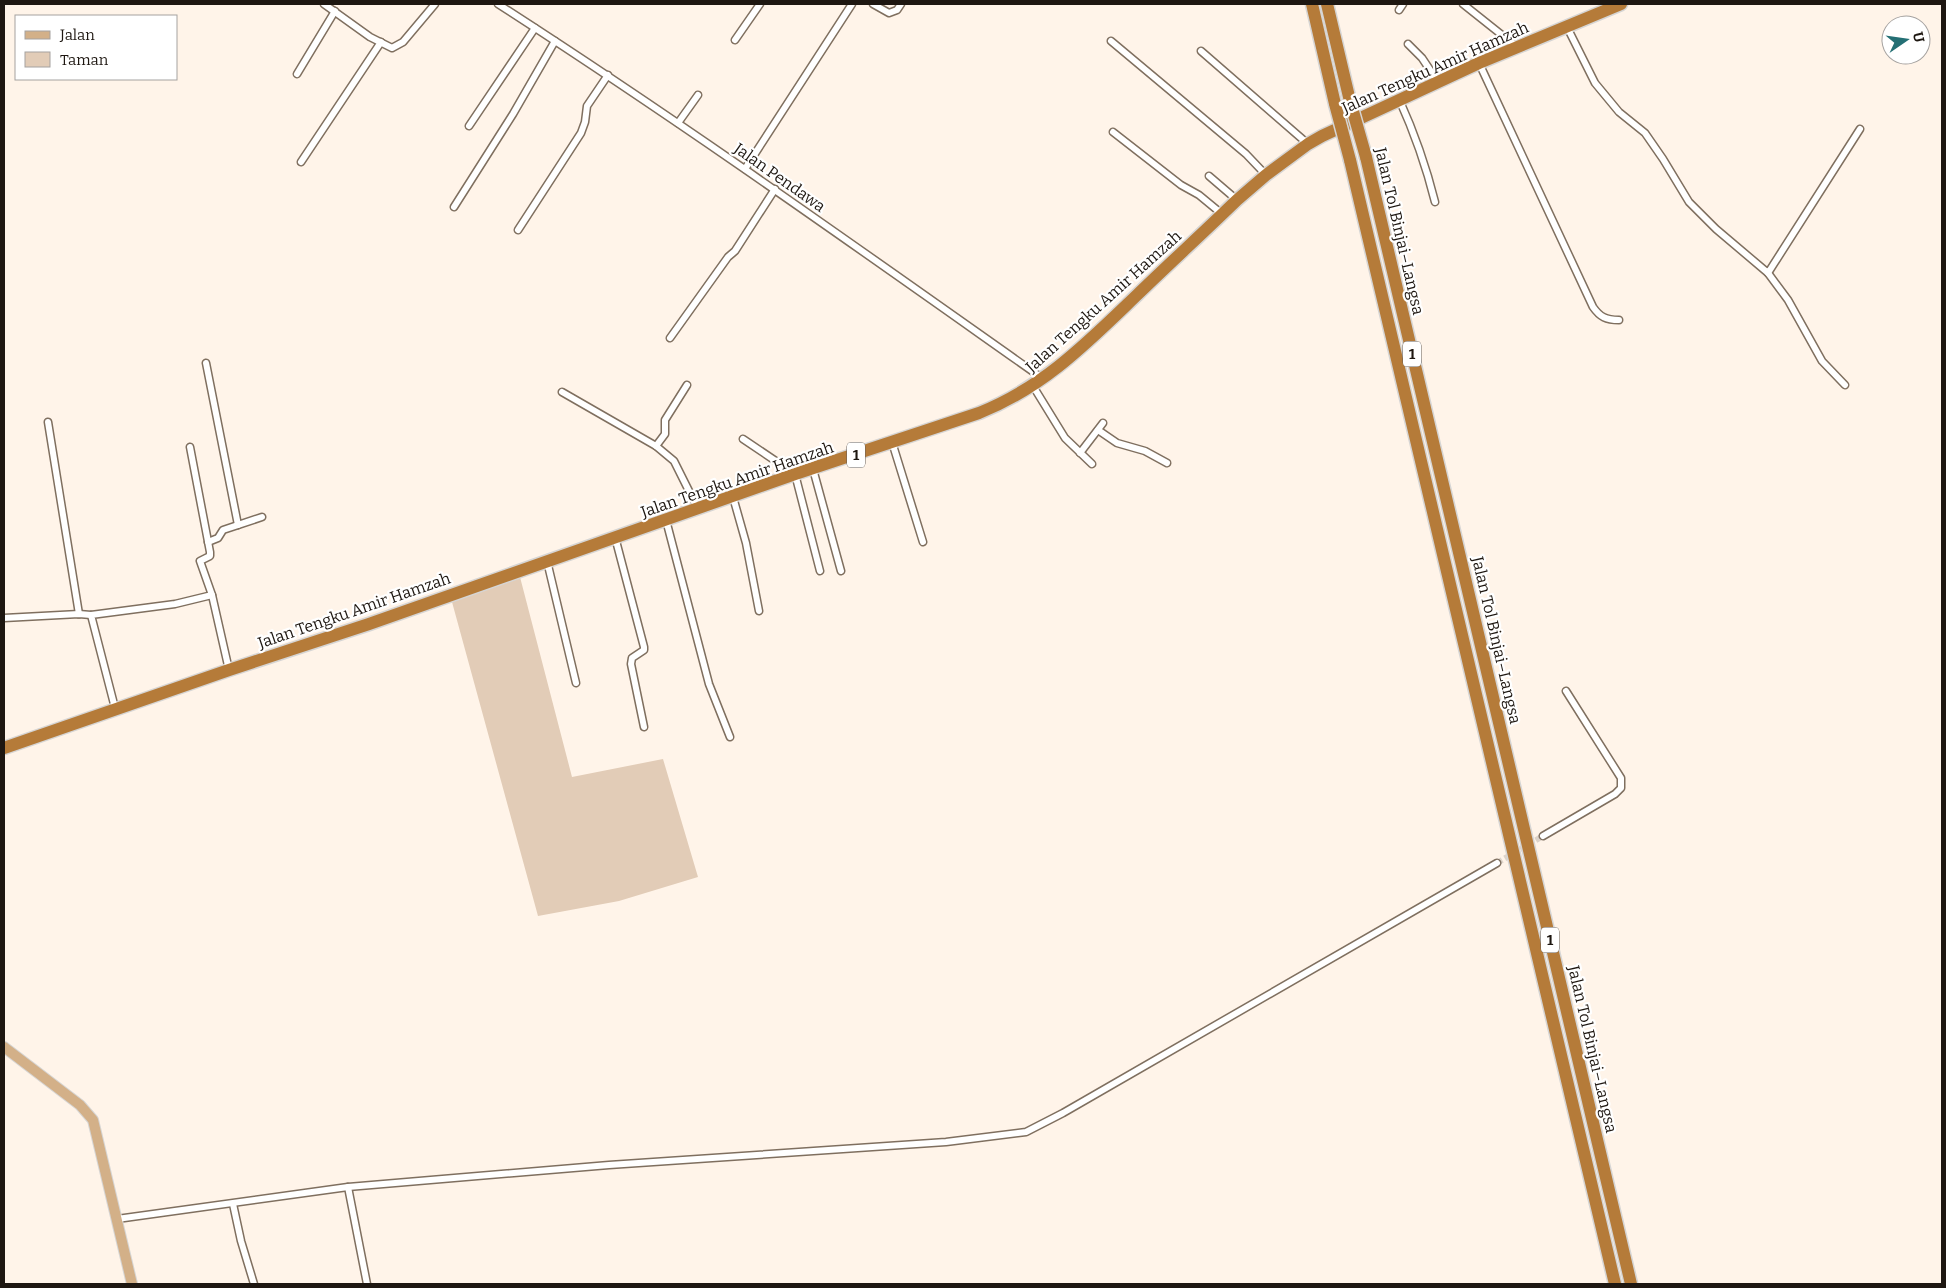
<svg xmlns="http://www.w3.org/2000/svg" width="1946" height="1288" font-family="Bitter,serif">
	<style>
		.green { fill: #e2ccb7 }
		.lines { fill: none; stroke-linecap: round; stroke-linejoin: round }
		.street-tunnel { stroke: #ddd3c9; stroke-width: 6; stroke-dasharray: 6 3; stroke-linecap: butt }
		.street-casing { stroke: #7f6f5f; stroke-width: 9 }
		.primary-casing { stroke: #d6d5d4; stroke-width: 12 }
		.highway-casing { stroke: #d6d5d4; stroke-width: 15 }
		.street { stroke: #fff; stroke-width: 6 }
		.primary { stroke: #d3b088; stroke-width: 10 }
		.highway { stroke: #b57b39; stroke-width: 12 }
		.highway-bridge-casing { stroke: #d6d5d4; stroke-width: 15; stroke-linecap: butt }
		.highway-bridge { stroke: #b57b39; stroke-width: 12 }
		.labels { text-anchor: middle; stroke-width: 4.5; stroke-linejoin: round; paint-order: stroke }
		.shield { fill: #fff; stroke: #625d58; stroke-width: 1 }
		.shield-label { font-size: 15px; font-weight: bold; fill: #1e1711 }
		.street-label { font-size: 16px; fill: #1e1711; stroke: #fff }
	</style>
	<rect width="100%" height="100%" fill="#fff4e9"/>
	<polygon class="green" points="520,577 572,777 663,759 698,877 619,901 538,916 452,602"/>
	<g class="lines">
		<polyline class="street-tunnel" points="1497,863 1543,836"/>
		<defs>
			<g id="street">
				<polyline points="324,4 370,37 392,48 403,42 435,4"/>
				<path d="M498 4C683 123 862 251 1042 378"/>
				<polyline points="873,4 889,13 897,10 901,4"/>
				<polyline points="1463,4 1517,47"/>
				<polyline points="1399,10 1403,4"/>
				<polyline points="1567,27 1595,83 1619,112 1645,133 1663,159 1689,202 1716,229 1768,273 1860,129"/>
				<polyline points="735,40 760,4"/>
				<polyline points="1111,41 1246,154 1266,175"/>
				<polyline points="1408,44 1422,58 1438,82"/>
				<polyline points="1201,51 1308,144"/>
				<path d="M1479 63 1593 307C1600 317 1606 320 1619 320"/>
				<polyline points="297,74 335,11"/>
				<path d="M1399 99C1414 132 1426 166 1435 202"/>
				<polyline points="678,123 698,95"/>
				<polyline points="469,126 535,28"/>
				<polyline points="1113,132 1181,185 1199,195 1222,214"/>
				<polyline points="301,162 381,42"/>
				<polyline points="745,169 852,4"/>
				<polyline points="1209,176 1237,200"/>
				<polyline points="454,207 513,114 555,41"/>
				<polyline points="518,230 581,133 585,122 587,106 608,75"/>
				<polyline points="1768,273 1788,300 1822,361 1845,385"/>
				<polyline points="670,338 728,257 735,251 775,189"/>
				<polyline points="206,363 238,525"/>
				<polyline points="1033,386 1065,438 1092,464"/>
				<polyline points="562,392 656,446 674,461 698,509"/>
				<polyline points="48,422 79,614"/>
				<polyline points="1098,430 1117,443 1145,451 1167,463"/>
				<polyline points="743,439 795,474 820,571"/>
				<polyline points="892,442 923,542"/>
				<polyline points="656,446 665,434 665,420 687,385"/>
				<polyline points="190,447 210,552 210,556 200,561 212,595 229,670"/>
				<polyline points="1080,453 1103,423"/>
				<polyline points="813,469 841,571"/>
				<polyline points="733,497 746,543 759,611"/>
				<polyline points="666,520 709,684 730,737"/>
				<polyline points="615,537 644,647 644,650 632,658 631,664 644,727"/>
				<polyline points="208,542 218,538 223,530 262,517"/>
				<polyline points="547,561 576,683"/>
				<polyline points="4,618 79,614 91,615"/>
				<polyline points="115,708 91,615 175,604 212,595"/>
				<polyline points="1543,836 1615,794 1621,788 1621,778 1566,691"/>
				<polyline points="348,1187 367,1284"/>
				<polyline points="233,1204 241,1241 254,1284"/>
				<polyline points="117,1219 348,1187 609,1165 946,1142 1026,1132 1063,1113 1497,863"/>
			</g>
			<polyline id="primary" points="4,1047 80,1105 93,1120 132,1284"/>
			<g id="highway">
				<polyline points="1312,4 1335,104"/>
				<polyline points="1327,4 1350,101"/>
				<polyline points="1366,157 1631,1284"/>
				<polyline points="1350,160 1615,1284"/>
				<path d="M4 748 229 670 369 624 795 474 979 413C1044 387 1087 343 1137 295 1170 263 1204 232 1237 200L1266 175 1308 144 1322 136 1479 63 1621 4"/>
			</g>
		</defs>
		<use href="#street" class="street-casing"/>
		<use href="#primary" class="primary-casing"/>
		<use href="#highway" class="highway-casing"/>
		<use href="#street" class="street"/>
		<use href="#primary" class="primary"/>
		<use href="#highway" class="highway"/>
		<defs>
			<g id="highway-bridge">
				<polyline points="1350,101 1366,157"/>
				<polyline points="1335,104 1350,160"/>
			</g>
		</defs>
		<use href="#highway-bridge" class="highway-bridge-casing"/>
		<use href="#highway-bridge" class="highway-bridge"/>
	</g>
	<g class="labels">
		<g class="shield">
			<rect x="1403" y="341.5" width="18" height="25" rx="4"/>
			<rect x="847" y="442.5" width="18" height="25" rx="4"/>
			<rect x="1541" y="927.5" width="18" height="25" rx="4"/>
		</g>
		<g class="shield-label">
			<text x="1412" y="359">1</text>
			<text x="856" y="460">1</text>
			<text x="1550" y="945">1</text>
		</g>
		<g class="street-label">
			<text transform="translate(1435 67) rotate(-24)" y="6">Jalan Tengku Amir Hamzah</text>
			<text transform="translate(780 177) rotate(35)" y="6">Jalan Pendawa</text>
			<text transform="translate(1400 231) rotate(77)" y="6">Jalan Tol Binjai–Langsa</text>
			<text transform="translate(1103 301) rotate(-42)" y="6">Jalan Tengku Amir Hamzah</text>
			<text transform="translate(737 479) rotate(-19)" y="6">Jalan Tengku Amir Hamzah</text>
			<text transform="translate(354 610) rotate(-19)" y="6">Jalan Tengku Amir Hamzah</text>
			<text transform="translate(1497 640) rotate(77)" y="6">Jalan Tol Binjai–Langsa</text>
			<text transform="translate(1593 1049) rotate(77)" y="6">Jalan Tol Binjai–Langsa</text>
		</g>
	</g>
	<rect width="1946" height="1288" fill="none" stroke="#1e1711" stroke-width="10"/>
	<rect x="15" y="15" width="162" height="65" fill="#ffffff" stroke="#a5a2a0"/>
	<rect x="25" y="31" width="25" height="8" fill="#d3b088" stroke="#a5a2a0"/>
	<text x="60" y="40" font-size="15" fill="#1e1711">Jalan</text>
	<rect x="25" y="52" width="25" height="15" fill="#e2ccb7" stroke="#a5a2a0"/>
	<text x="60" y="65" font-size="15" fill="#1e1711">Taman</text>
	<g transform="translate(1906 40) rotate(77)"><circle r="24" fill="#ffffff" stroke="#a5a2a0"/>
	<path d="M0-4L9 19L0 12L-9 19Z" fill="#246f74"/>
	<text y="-8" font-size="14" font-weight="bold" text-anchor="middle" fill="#1e1711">U</text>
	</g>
</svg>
